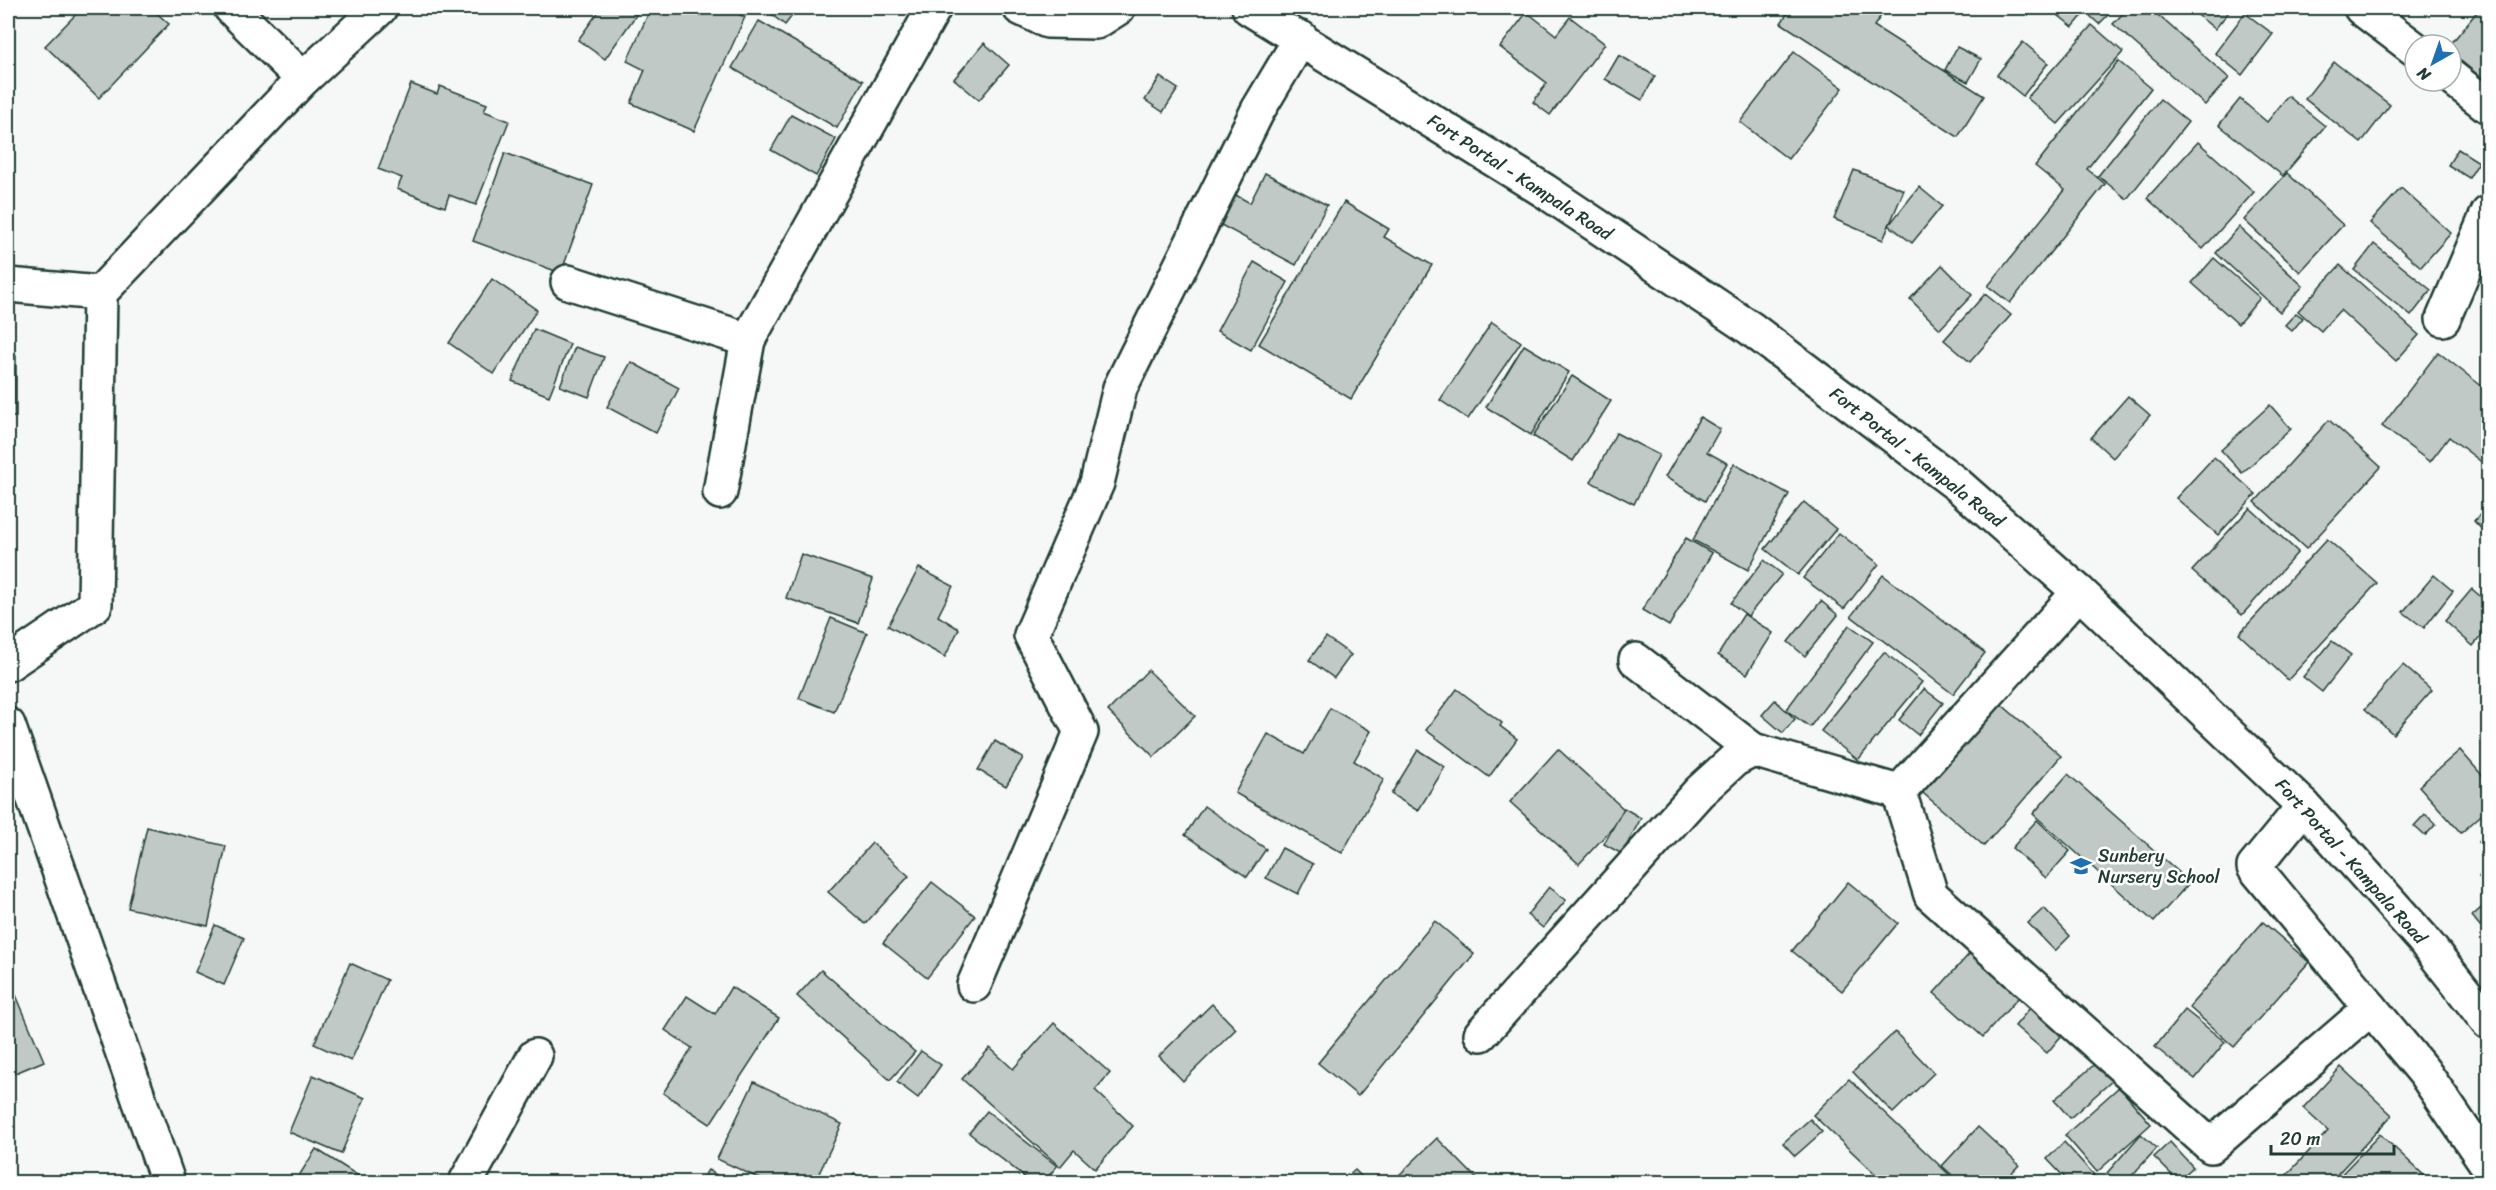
<svg xmlns="http://www.w3.org/2000/svg" width="2496" height="1190" font-family="Sriracha,sans-serif">
	<style>
		.building { fill: #c0c9c6; stroke: #1f3d34; stroke-width: 1.5 }
		.lines { fill: none; stroke-linecap: round; stroke-linejoin: round }
		.street-casing { stroke: #1f3d34; stroke-width: 38 }
		.primary-casing { stroke: #1f3d34; stroke-width: 38 }
		.street { stroke: #fff; stroke-width: 33 }
		.primary { stroke: #fff; stroke-width: 33 }
		.labels { text-anchor: middle; stroke-width: 5; stroke-linejoin: round; paint-order: stroke }
		.street-label { font-size: 18px; fill: #1f3d34; stroke: #fff }
		.poi-label { font-size: 18px; fill: #1f3d34; stroke: #fff; text-anchor: start }
	</style>
	<rect width="100%" height="100%" fill="#f6f7f7"/>
	<filter id="ink" filterUnits="userSpaceOnUse"><feTurbulence type="fractalNoise" baseFrequency=".0167" numOctaves="2"/><feDisplacementMap in="SourceGraphic" scale="12" xChannelSelector="R" yChannelSelector="G"/><feConvolveMatrix kernelMatrix="1 2 1 2 8 2 1 2 1" color-interpolation-filters="sRGB"/></filter>
	<g filter="url(#ink)">
		<g class="building">
			<polygon points="82,8 151,8 169,24 99,98 45,46"/>
			<polygon points="601,8 641,8 605,59 578,40"/>
			<polygon points="651,8 724,8 745,17 694,131 631,103 645,70 627,61"/>
			<polygon points="763,8 798,8 785,25"/>
			<polygon points="1791,8 1837,8 1845,13 1849,8 1886,8 1874,26 1984,96 1958,137 1781,23"/>
			<polygon points="2049,8 2089,8 2073,27"/>
			<polygon points="2097,8 2115,8 2099,24 2090,16"/>
			<polygon points="2128,8 2150,8 2229,78 2205,105 2113,24"/>
			<polygon points="2189,8 2232,8 2215,29"/>
			<polygon points="2480,8 2488,8 2488,83 2451,53 2450,45"/>
			<polygon points="1527,12 1556,35 1570,17 1605,44 1550,115 1533,102 1547,83 1500,47"/>
			<polygon points="2245,13 2273,34 2242,75 2215,53"/>
			<polygon points="759,21 863,81 837,128 732,68"/>
			<polygon points="2092,25 2123,52 2058,124 2027,98"/>
			<polygon points="2023,42 2048,63 2023,96 1997,75"/>
			<polygon points="984,43 1009,65 979,100 954,79"/>
			<polygon points="1957,47 1981,59 1968,82 1945,70"/>
			<polygon points="1794,52 1843,88 1788,159 1740,122"/>
			<polygon points="1619,55 1655,76 1642,100 1605,79"/>
			<polygon points="2118,61 2151,88 2087,169 2105,184 2010,303 1988,286 2065,190 2035,166"/>
			<polygon points="2334,62 2390,105 2361,143 2305,99"/>
			<polygon points="1160,77 1178,89 1163,112 1145,100"/>
			<polygon points="411,84 437,94 440,86 487,104 484,111 509,121 476,205 449,195 445,207 397,189 402,178 378,169"/>
			<polygon points="2288,96 2325,126 2283,176 2219,125 2240,99 2267,122"/>
			<polygon points="2160,99 2188,122 2127,199 2098,176"/>
			<polygon points="791,115 836,139 816,176 771,150"/>
			<polygon points="2198,142 2254,192 2203,249 2147,198"/>
			<polygon points="2458,149 2479,162 2469,178 2448,165"/>
			<polygon points="505,153 593,185 561,273 473,241"/>
			<polygon points="1854,170 1904,190 1883,240 1834,219"/>
			<polygon points="1265,173 1327,205 1296,265 1219,224 1234,194 1250,203"/>
			<polygon points="2287,173 2343,225 2300,272 2244,220"/>
			<polygon points="1919,187 1942,206 1912,243 1889,225"/>
			<polygon points="2401,188 2451,233 2421,267 2370,223"/>
			<polygon points="1344,202 1389,229 1384,237 1432,265 1351,399 1259,344"/>
			<polygon points="2239,227 2303,286 2280,312 2216,253"/>
			<polygon points="2374,244 2431,290 2411,316 2354,270"/>
			<polygon points="2214,258 2260,298 2238,324 2192,283"/>
			<polygon points="1254,262 1288,282 1251,350 1217,331"/>
			<polygon points="1942,265 1972,295 1940,329 1910,299"/>
			<polygon points="2340,265 2419,335 2396,361 2340,310 2321,331 2298,311"/>
			<polygon points="492,279 537,310 494,374 449,343"/>
			<polygon points="1985,294 2011,315 1970,362 1944,340"/>
			<polygon points="2296,313 2303,318 2292,331 2285,325"/>
			<polygon points="1492,322 1521,342 1468,419 1440,400"/>
			<polygon points="534,329 570,344 549,396 512,381"/>
			<polygon points="1524,345 1569,372 1531,435 1486,407"/>
			<polygon points="575,347 604,357 589,397 560,386"/>
			<polygon points="2438,352 2488,391 2488,467 2449,437 2430,462 2382,426"/>
			<rect x="8" y="356" width="8" height="61"/>
			<polygon points="631,362 679,388 656,433 607,407"/>
			<polygon points="1572,376 1611,401 1573,461 1533,436"/>
			<polygon points="2128,396 2150,415 2113,458 2091,438"/>
			<polygon points="2270,405 2291,429 2242,473 2221,450"/>
			<polygon points="1700,417 1720,429 1707,452 1727,463 1705,501 1665,477"/>
			<polygon points="2329,420 2381,467 2306,549 2255,502"/>
			<polygon points="1616,433 1659,455 1634,504 1591,482"/>
			<polygon points="2214,457 2256,494 2218,535 2176,498"/>
			<polygon points="1734,464 1789,494 1748,570 1693,540"/>
			<polygon points="1804,502 1836,529 1798,575 1765,549"/>
			<polygon points="2488,505 2488,536 2474,521"/>
			<polygon points="2250,508 2298,552 2242,615 2192,571"/>
			<polygon points="1839,533 1879,564 1844,609 1803,578"/>
			<polygon points="1686,538 1712,553 1669,626 1642,610"/>
			<polygon points="2327,539 2377,583 2288,680 2239,634"/>
			<polygon points="801,554 873,579 858,623 786,598"/>
			<polygon points="1764,560 1782,574 1748,616 1731,603"/>
			<polygon points="919,568 953,586 938,616 959,629 945,657 888,626"/>
			<polygon points="1883,575 1985,653 1953,694 1851,616"/>
			<polygon points="2434,575 2453,591 2424,628 2403,612"/>
			<polygon points="2472,589 2488,603 2488,628 2473,646 2445,621"/>
			<polygon points="1821,601 1838,615 1805,656 1788,642"/>
			<polygon points="1744,614 1773,633 1747,674 1718,655"/>
			<polygon points="831,618 867,633 834,712 799,698"/>
			<polygon points="1849,625 1873,642 1810,727 1786,710"/>
			<polygon points="1326,637 1351,655 1334,678 1309,660"/>
			<polygon points="2332,641 2351,655 2322,692 2303,677"/>
			<polygon points="1884,652 1922,682 1858,760 1821,731"/>
			<polygon points="2403,665 2432,690 2393,734 2365,709"/>
			<polygon points="1148,670 1195,716 1154,757 1108,711"/>
			<polygon points="1457,689 1502,723 1500,726 1517,739 1489,777 1426,730"/>
			<polygon points="1924,689 1943,703 1918,735 1899,720"/>
			<polygon points="1994,698 2061,756 1984,846 1916,787"/>
			<polygon points="1775,700 1795,719 1783,733 1762,715"/>
			<polygon points="1330,708 1371,731 1354,761 1384,779 1342,853 1235,793 1268,734 1304,754"/>
			<polygon points="995,741 1023,758 1006,786 978,770"/>
			<polygon points="1558,749 1627,812 1579,864 1510,802"/>
			<polygon points="1418,750 1445,767 1418,811 1391,794"/>
			<polygon points="2460,750 2488,782 2488,809 2461,833 2419,786"/>
			<polygon points="2068,774 2190,882 2154,922 2033,814"/>
			<polygon points="1204,806 1266,849 1247,877 1185,835"/>
			<polygon points="1624,808 1641,818 1622,854 1604,844"/>
			<polygon points="2425,814 2436,824 2425,836 2414,826"/>
			<polygon points="2037,820 2070,851 2046,878 2012,848"/>
			<polygon points="147,827 226,846 208,926 128,908"/>
			<polygon points="2488,832 2488,852 2479,842"/>
			<polygon points="872,843 909,876 865,924 828,892"/>
			<polygon points="1282,848 1313,864 1298,894 1266,878"/>
			<polygon points="2488,864 2488,884 2479,877"/>
			<polygon points="932,882 975,916 927,978 883,943"/>
			<polygon points="1848,882 1898,923 1842,991 1792,951"/>
			<polygon points="1549,887 1566,900 1543,928 1527,915"/>
			<polygon points="2488,902 2488,919 2480,926 2472,916"/>
			<polygon points="2044,908 2070,936 2055,951 2028,923"/>
			<polygon points="1435,921 1474,954 1358,1096 1318,1063"/>
			<polygon points="2263,922 2309,962 2234,1047 2189,1007"/>
			<polygon points="215,925 244,938 224,985 195,972"/>
			<polygon points="1970,953 2019,997 1983,1037 1934,993"/>
			<polygon points="350,963 387,980 351,1061 314,1044"/>
			<polygon points="821,970 915,1052 890,1080 797,996"/>
			<polygon points="731,987 779,1018 710,1124 663,1093 692,1048 665,1030 687,996 715,1014"/>
			<polygon points="13,988 44,1061 8,1076 8,991"/>
			<polygon points="2035,1002 2067,1029 2047,1053 2015,1026"/>
			<polygon points="1212,1004 1236,1029 1183,1081 1159,1056"/>
			<polygon points="2185,1010 2225,1042 2195,1079 2155,1047"/>
			<polygon points="1054,1023 1110,1073 1095,1090 1133,1126 1095,1169 1074,1150 1060,1167 962,1079 990,1048 1013,1069"/>
			<polygon points="1895,1032 1934,1073 1893,1113 1853,1072"/>
			<polygon points="921,1051 941,1065 918,1098 897,1082"/>
			<polygon points="2097,1062 2113,1080 2070,1118 2054,1100"/>
			<polygon points="2341,1067 2392,1115 2330,1182 2286,1182 2283,1179 2328,1131 2303,1108"/>
			<polygon points="313,1075 365,1098 341,1154 289,1132"/>
			<polygon points="1849,1079 1957,1182 1884,1182 1813,1115"/>
			<polygon points="754,1082 842,1124 815,1182 767,1182 717,1159"/>
			<polygon points="2119,1087 2151,1124 2097,1172 2065,1135"/>
			<polygon points="987,1111 1057,1166 1044,1182 1031,1182 969,1133"/>
			<polygon points="1810,1119 1822,1132 1795,1156 1783,1143"/>
			<polygon points="1978,1127 2019,1165 2003,1182 1960,1182 1942,1166"/>
			<polygon points="2141,1134 2157,1148 2126,1182 2118,1182 2107,1173"/>
			<polygon points="2380,1134 2431,1182 2334,1182"/>
			<polygon points="1437,1138 1480,1182 1392,1182"/>
			<polygon points="2064,1142 2094,1175 2085,1182 2069,1182 2047,1159"/>
			<polygon points="2170,1142 2193,1167 2178,1181 2154,1157"/>
			<polygon points="316,1149 368,1182 295,1182"/>
			<polygon points="708,1170 728,1182 700,1182"/>
			<polygon points="1355,1170 1367,1182 1342,1182"/>
			<polygon points="854,1174 869,1182 850,1182"/>
		</g>
		<g class="lines">
			<defs>
				<g id="street">
					<polyline points="231,8 303,79"/>
					<polyline points="1020,8 1047,21 1096,22 1118,8"/>
					<polyline points="2361,8 2415,49"/>
					<polyline points="2451,77 2488,106"/>
					<polyline points="568,282 748,340"/>
					<polyline points="8,285 100,293"/>
					<polyline points="2443,319 2488,213"/>
					<polyline points="720,492 748,340 934,8"/>
					<polyline points="1636,660 1753,750"/>
					<polyline points="8,664 95,605 100,293 303,79 380,8"/>
					<polyline points="8,725 168,1182"/>
					<polyline points="1899,792 1931,895 2211,1146 2371,1008"/>
					<polyline points="1899,792 2079,592"/>
					<polyline points="2304,806 2254,867 2424,1072 2488,1166"/>
					<polyline points="974,985 1081,732 1031,635 1097,483 1120,388 1258,110 1301,38"/>
					<polyline points="1481,1034 1699,792 1734,760 1753,750 1899,792"/>
					<polyline points="466,1182 535,1056"/>
				</g>
				<polyline id="primary" points="1249,8 1545,191 1750,328 1958,485 2079,592 2304,806 2422,938 2488,1022"/>
			</defs>
			<use href="#street" class="street-casing"/>
			<use href="#primary" class="primary-casing"/>
			<use href="#street" class="street"/>
			<use href="#primary" class="primary"/>
		</g>
	</g>
	<defs>
		<symbol id="school-bare" viewBox="-9 -9 18 18"><path d="M0-5L7-2L0 1L-7-2ZM-4 1L0 2.5L4 1V4Q0 6-4 4Z" fill="#1f6fb2" stroke="#fff" stroke-width="2.5" paint-order="stroke"/></symbol>
	</defs>
	<g fill-rule="evenodd">
		<use href="#school-bare" x="2066" y="851" width="30" height="30"/>
	</g>
	<g class="labels">
		<g class="street-label">
			<text transform="translate(1520 177) rotate(33)" y="6">Fort Portal - Kampala Road</text>
			<text transform="translate(1917 457) rotate(38)" y="6">Fort Portal - Kampala Road</text>
			<text transform="translate(2351 861) rotate(48)" y="6">Fort Portal - Kampala Road</text>
		</g>
		<g class="poi-label">
			<text x="2098" y="862">Sunbery<tspan x="2098" dy="21">Nursery School</tspan></text>
		</g>
	</g>
	<rect width="2496" height="1190" fill="none" stroke="#fff" stroke-width="30"/>
	<rect x="15" y="15" width="2466" height="1160" fill="none" stroke="#1f3d34" stroke-width="2" filter="url(#ink)"/>
	<g transform="translate(2433 63) rotate(220)"><circle r="28" fill="#ffffff" stroke="#a5b1ae" stroke-width="1.5"/>
	<path d="M0-4.5L10 22L0 15L-10 22Z" fill="#1f6fb2"/>
	<text y="-9" font-size="16" font-weight="bold" text-anchor="middle" fill="#1f3d34">N</text>
	</g>
	<path d="M2271 1145v9h123v-9" fill="none" stroke="#1f3d34" stroke-width="3"/>
	<text x="2280" y="1145" font-size="18" fill="#1f3d34" stroke="#ffffff" stroke-width="4.5" paint-order="stroke">20 m</text>
</svg>
